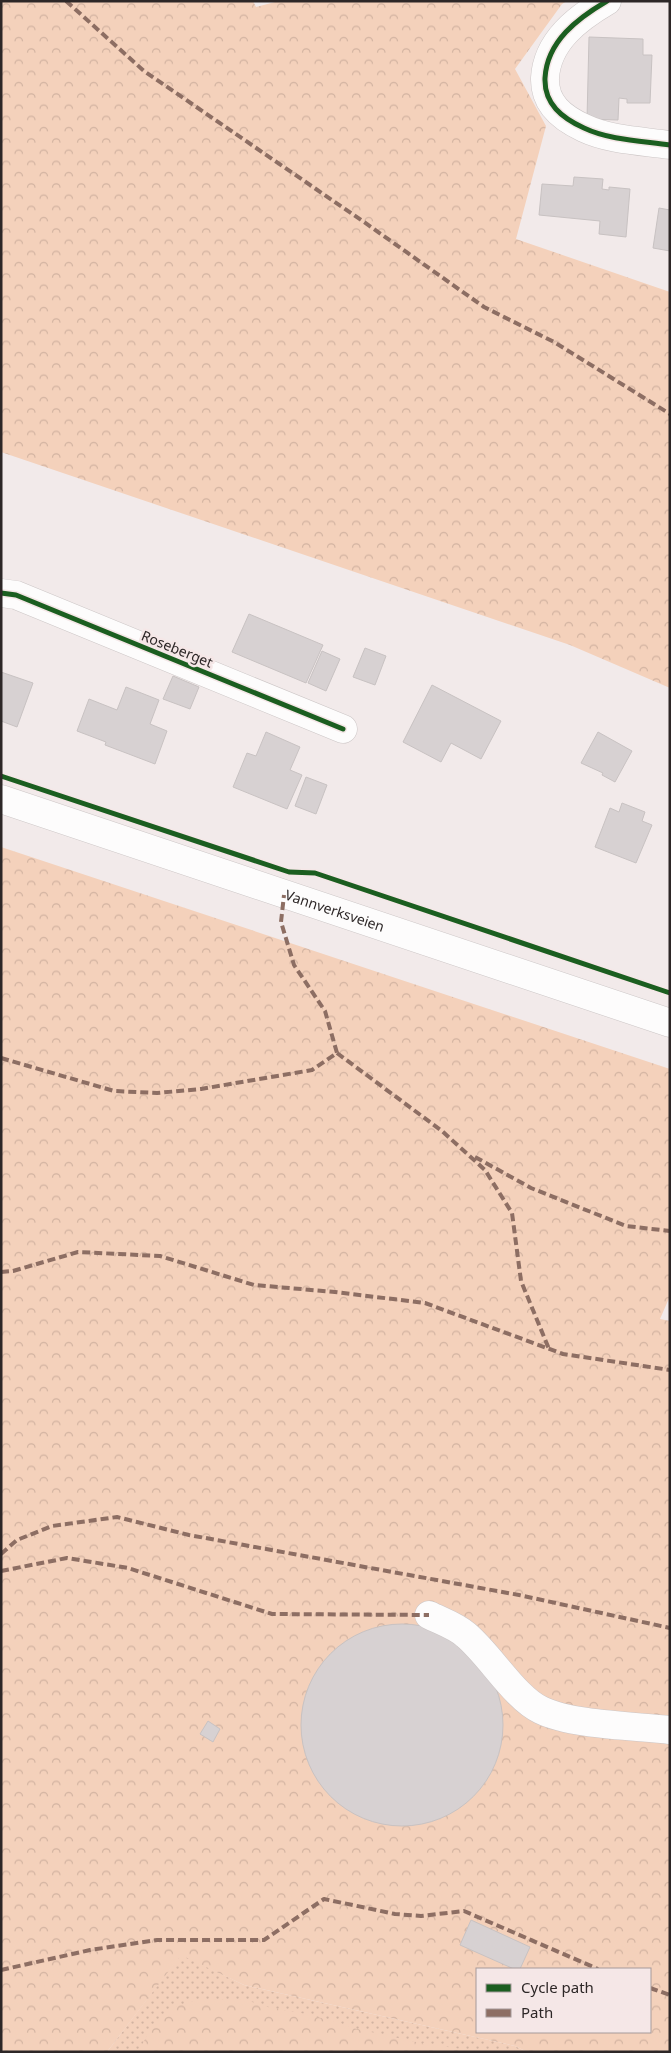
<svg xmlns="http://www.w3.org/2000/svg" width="671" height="2053" font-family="'Noto Sans',sans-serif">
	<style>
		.grass { fill: url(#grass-dots) }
		.forest { fill: url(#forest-crowns); fill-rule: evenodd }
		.building { fill: #d7d1d2; stroke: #c8c2c2 }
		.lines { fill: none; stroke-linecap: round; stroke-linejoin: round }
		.minor-casing { stroke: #ccc6c6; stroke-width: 29 }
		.major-casing { stroke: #ccc6c6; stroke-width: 29 }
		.minor { stroke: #fdfcfc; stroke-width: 28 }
		.major { stroke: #fdfcfc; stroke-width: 28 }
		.quiet { stroke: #8d6e63; stroke-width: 4; stroke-dasharray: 8 4; stroke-linecap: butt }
		.cycleway-casing { stroke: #f5e7e7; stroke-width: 8 }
		.cycleway { stroke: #1b5e20; stroke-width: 5 }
		.labels { text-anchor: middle; stroke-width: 5; stroke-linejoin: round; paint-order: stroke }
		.street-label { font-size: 14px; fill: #2d2727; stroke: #f5e7e7 }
	</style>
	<defs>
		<pattern id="grass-dots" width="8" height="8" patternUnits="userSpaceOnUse" patternTransform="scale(1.25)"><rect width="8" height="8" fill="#f4d1bb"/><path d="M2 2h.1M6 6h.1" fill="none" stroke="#d2b3a1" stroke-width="1.8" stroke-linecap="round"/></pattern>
		<pattern id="forest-crowns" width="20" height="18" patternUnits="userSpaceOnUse" patternTransform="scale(1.25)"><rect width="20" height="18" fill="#f4d1bb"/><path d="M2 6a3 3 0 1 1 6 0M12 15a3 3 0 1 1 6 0" fill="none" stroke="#d2b3a1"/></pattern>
	</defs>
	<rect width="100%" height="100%" fill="#f2eaea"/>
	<polygon class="grass" points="181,1954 244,1985 515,2046 527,2052 107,2052"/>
	<g class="forest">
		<polygon points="1,1 253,1 256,7 279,1 567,1 562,4 515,69 546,126 516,239 670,292 670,688 570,645 1,452"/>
		<path d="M1 847 670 1069V1296L660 1319 670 1321V2052H527L515 2046 244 1985 181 1955 107 2052H1ZM477 1969H650V2032H477Z"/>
		<polygon points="228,1999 246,2000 271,2008 301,2013 337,2022 353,2028 416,2042 480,2052 138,2052 150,2030 163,2017 177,2006 193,2001"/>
	</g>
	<g class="building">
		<polygon points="589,37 643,39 643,55 652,55 650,103 627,103 627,99 619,98 618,120 587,119"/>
		<polygon points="574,177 603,179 602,189 609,190 609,187 630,189 626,237 599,234 600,221 539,215 542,184 573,186"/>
		<polygon points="659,208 670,210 670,251 653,248"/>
		<polygon points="249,614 323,645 306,683 232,652"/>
		<polygon points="365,648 386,656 375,685 353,677"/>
		<polygon points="322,651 340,659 326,691 308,683"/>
		<polygon points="1,672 33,683 17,727 1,721"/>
		<polygon points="173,676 199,687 190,709 163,699"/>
		<polygon points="432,685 501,721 481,759 451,743 441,762 403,742"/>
		<polygon points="126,687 159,700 150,724 167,731 155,764 105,745 106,742 77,731 89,699 117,710"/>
		<polygon points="266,732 300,747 290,770 302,775 287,809 233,787 247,753 256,756"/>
		<polygon points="598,732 632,751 615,782 602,775 603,773 581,763"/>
		<polygon points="306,777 327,785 316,814 295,806"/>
		<polygon points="622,803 645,812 642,821 652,825 636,863 595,847 610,808 619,812"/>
		<circle cx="402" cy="1725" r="101"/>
		<polygon points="208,1721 220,1729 213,1742 200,1734"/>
		<polygon points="471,1920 530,1947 520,1969 514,1969 460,1945"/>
	</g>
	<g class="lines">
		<defs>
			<g id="minor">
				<path d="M607 1C578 18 547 41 545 78 544 104 562 118 584 128 609 140 642 141 670 145"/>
				<polyline points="1,593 16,595 343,729"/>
				<path d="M429 1615C441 1621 456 1626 466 1635 490 1655 515 1698 541 1710 571 1725 635 1726 670 1730"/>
			</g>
			<g id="major">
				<path id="s1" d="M1 799 670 1023"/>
			</g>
		</defs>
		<use href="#minor" class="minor-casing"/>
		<use href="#major" class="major-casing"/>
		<use href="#minor" class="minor"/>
		<use href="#major" class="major"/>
		<g class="quiet">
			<polyline points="66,1 144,71 364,222 484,307 554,342 670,414"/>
			<polyline points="337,1053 442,1131 485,1170 512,1213 521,1281 549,1349"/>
			<polyline points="1,1058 114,1091 157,1093 201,1089 312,1070 337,1053 325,1011 294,965 281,922 284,895"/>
			<polyline points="475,1157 531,1188 626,1226 670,1231"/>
			<polyline points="1,1272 13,1271 78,1252 160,1256 254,1285 335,1292 425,1303 563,1354 670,1370"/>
			<polyline points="1,1554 17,1540 52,1526 117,1517 189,1535 519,1595 670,1628"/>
			<polyline points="1,1571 67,1558 128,1568 272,1614 429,1615"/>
			<polyline points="1,1970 90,1950 157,1940 264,1940 324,1899 395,1914 421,1916 464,1911 598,1969"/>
			<polyline points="650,1988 670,1995"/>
		</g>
		<defs>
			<g id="cycleway">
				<path d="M607 1C578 18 547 41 545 78 544 104 562 118 584 128 609 140 642 141 670 145"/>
				<polyline points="1,593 16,595 343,729"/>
				<polyline points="1,776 289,872 315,873 670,993"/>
			</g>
		</defs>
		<use href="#cycleway" class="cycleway-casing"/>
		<use href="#cycleway" class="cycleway"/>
	</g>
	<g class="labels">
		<g class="street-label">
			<text transform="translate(177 649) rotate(22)" y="5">Roseberget</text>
			<text dy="5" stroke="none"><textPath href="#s1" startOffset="352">Vannverksveien</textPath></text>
		</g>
	</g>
	<rect width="671" height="2053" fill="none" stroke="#2d2727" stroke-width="5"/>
	<rect x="476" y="1968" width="175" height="65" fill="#f5e7e7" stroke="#a59a9a"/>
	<rect x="486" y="1984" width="25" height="8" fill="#1b5e20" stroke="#a59a9a"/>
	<text x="521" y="1993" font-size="15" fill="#2d2727">Cycle path</text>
	<rect x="486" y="2009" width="25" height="8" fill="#8d6e63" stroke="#a59a9a"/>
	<text x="521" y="2018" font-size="15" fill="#2d2727">Path</text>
</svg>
